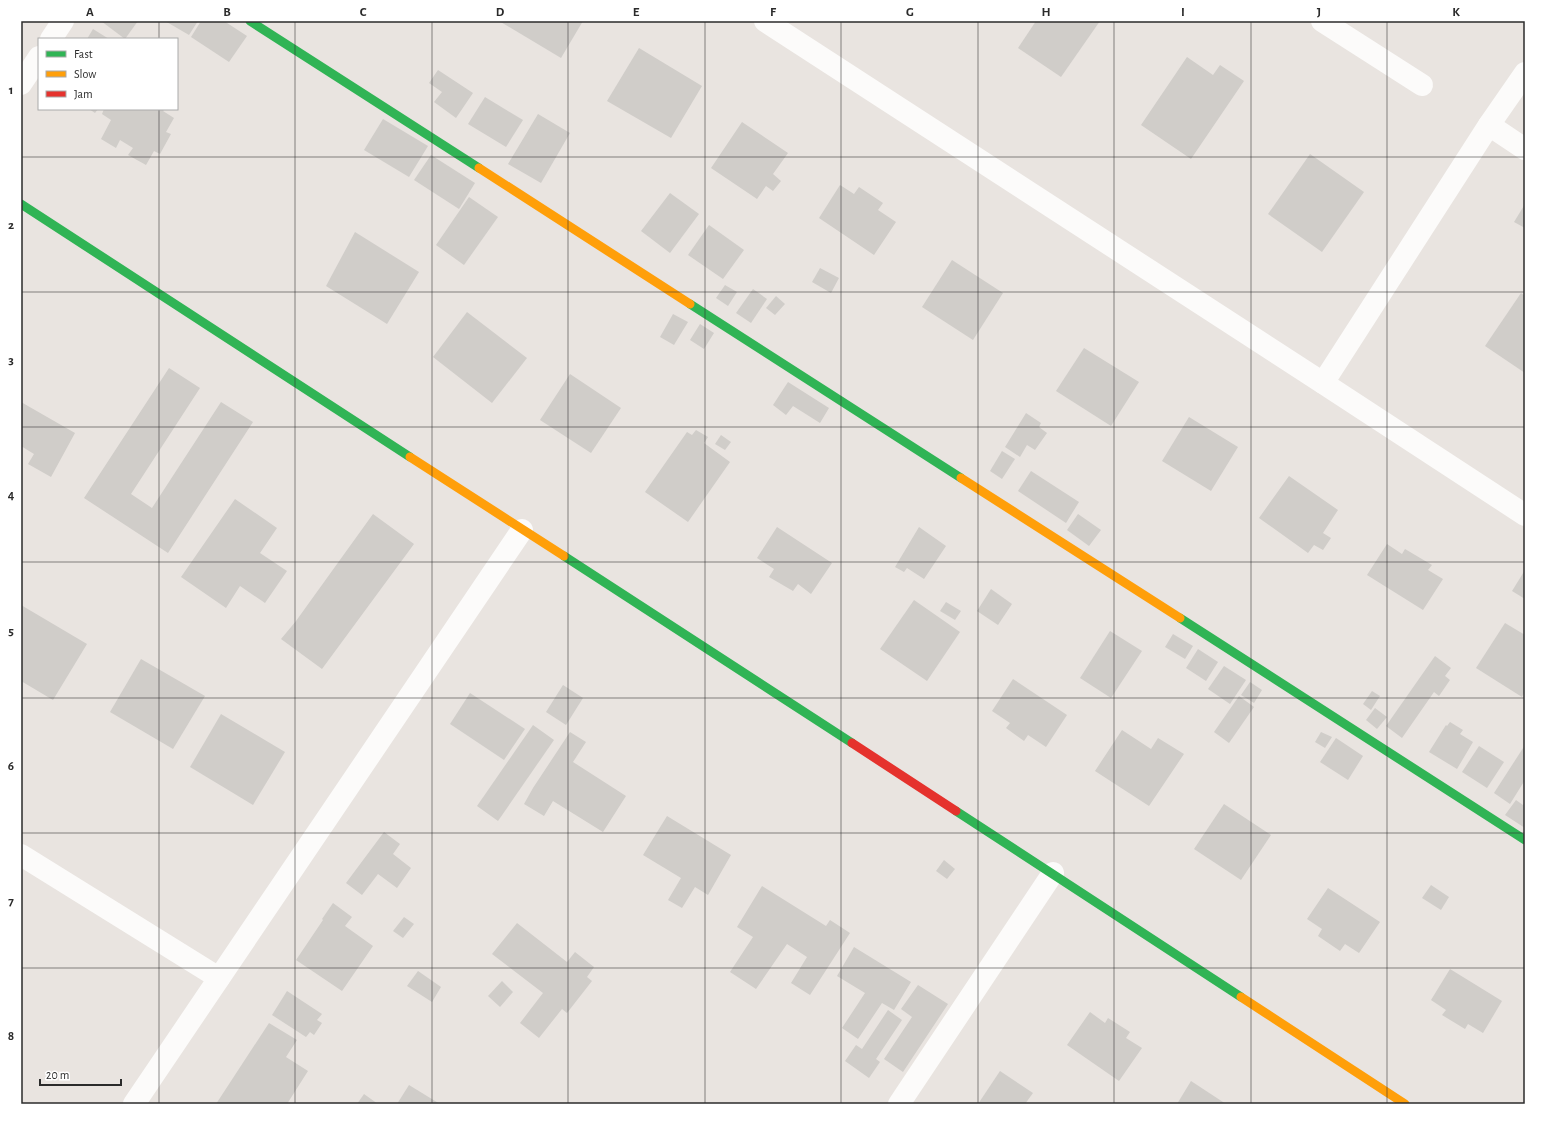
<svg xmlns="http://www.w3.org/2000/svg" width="1546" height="1125" font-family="'Alegreya Sans',sans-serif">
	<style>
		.building { fill: #d0cdc9 }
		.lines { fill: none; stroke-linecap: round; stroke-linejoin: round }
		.street { stroke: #fcfbfa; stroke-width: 22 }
		.fast { stroke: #30b455; stroke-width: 9 }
		.slow { stroke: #ff9f0a; stroke-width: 9 }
		.jam { stroke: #e5322d; stroke-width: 9 }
		.grid { fill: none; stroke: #2b2b2b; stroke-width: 1; stroke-opacity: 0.55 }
		.neatline { fill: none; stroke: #2b2b2b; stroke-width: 1.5 }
		.grid-label { font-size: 13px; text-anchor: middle; font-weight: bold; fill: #2b2b2b }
	</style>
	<rect width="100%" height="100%" fill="#e9e4e0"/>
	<g class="building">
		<polygon points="101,21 138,21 125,39"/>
		<polygon points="165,21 198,21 189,35"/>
		<polygon points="201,21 224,21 247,36 229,62 191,37"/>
		<polygon points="499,21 583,21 561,58"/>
		<polygon points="1036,21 1100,21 1061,77 1018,48"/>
		<polygon points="93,29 109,39 87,39"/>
		<polygon points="639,48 702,86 671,138 607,101"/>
		<polygon points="1187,57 1213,75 1220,65 1244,81 1191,159 1141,125"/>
		<polygon points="438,70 473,93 456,118 434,102 442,92 429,83"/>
		<polygon points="485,97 523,120 506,147 468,124"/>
		<polygon points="89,109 98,109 95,113"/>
		<polygon points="104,109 165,109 163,111 174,118 166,132 171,134 160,154 154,151 146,165 128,155 133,148 120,140 116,148 101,139 111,120 102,114"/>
		<polygon points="538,114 570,133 541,183 508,164"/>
		<polygon points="383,119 428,146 409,177 364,150"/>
		<polygon points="742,122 788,153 773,174 781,181 773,191 766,186 757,199 711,168"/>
		<polygon points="1310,154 1364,192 1322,252 1268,214"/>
		<polygon points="431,155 475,183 459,209 414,180"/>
		<polygon points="840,185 854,194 859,187 883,203 878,210 896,222 874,255 819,218"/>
		<polygon points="670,193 699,214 670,253 641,231"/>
		<polygon points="469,197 498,217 464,265 436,245"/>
		<polygon points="1525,204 1525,228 1514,222"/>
		<polygon points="709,225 744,250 723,279 688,255"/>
		<polygon points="355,232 419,272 387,324 326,286"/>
		<polygon points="952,260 1003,293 973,340 922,307"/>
		<polygon points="820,268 839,278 831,293 812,282"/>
		<polygon points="725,285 737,292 728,306 716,298"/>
		<polygon points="753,289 767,299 751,323 736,313"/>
		<polygon points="1521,293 1525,296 1525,373 1485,346"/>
		<polygon points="776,296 785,304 775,315 766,308"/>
		<polygon points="467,312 527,358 492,403 433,357"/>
		<polygon points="673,314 688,322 674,345 660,337"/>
		<polygon points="700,324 714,333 704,349 690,340"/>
		<polygon points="1084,348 1139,382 1111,426 1056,391"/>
		<polygon points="169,368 200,388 131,494 152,508 221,402 253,422 168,553 84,498"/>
		<polygon points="570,374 621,408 591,453 540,420"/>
		<polygon points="788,382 829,408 820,423 793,406 786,415 773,405"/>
		<polygon points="21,402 75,433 51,477 28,464 34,454 21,446"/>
		<polygon points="1026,413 1041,423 1039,427 1047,433 1035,450 1027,445 1020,457 1005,447"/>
		<polygon points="1189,417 1238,447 1211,491 1162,461"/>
		<polygon points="696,430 708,437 704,443 730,462 688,522 645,492 687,432 692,435"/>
		<polygon points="721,435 731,442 725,450 715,444"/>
		<polygon points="1002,451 1015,459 1002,479 990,471"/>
		<polygon points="1031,471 1079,502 1066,523 1018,491"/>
		<polygon points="1289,476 1338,510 1323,533 1331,538 1323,550 1314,545 1308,553 1259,518"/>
		<polygon points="235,499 277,528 260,553 287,571 265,603 240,586 226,608 181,577"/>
		<polygon points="373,514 414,544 322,669 281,639 296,621"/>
		<polygon points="1078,514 1101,530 1089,546 1067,530"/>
		<polygon points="777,527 832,563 811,594 798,584 793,591 769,577 774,569 757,558"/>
		<polygon points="919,527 946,546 924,579 907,568 904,572 895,567"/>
		<polygon points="1387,544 1402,554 1405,549 1432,565 1428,570 1443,579 1423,610 1367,575"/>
		<polygon points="1525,570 1525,599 1512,591"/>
		<polygon points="991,589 1012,604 998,625 977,611"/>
		<polygon points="914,600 960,632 927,681 880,649"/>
		<polygon points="946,602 961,611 955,620 940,611"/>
		<polygon points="21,605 87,644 53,700 21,681"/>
		<polygon points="1505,623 1525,635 1525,691 1522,697 1476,668"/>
		<polygon points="1110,631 1142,651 1111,698 1080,678"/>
		<polygon points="1173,634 1193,646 1185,659 1165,647"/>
		<polygon points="1198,649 1218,662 1206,681 1186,668"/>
		<polygon points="1435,656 1451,668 1445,676 1450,680 1439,696 1434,692 1402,738 1386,726"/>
		<polygon points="141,659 205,696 173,749 110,712"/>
		<polygon points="1224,666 1246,680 1230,704 1208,689"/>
		<polygon points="1013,679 1067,715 1046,747 1028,735 1024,741 1006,728 1010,723 992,711"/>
		<polygon points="1250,682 1262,690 1254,703 1241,695"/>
		<polygon points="563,685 583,698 566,725 546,712"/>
		<polygon points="1372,691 1380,696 1371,710 1363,704"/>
		<polygon points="470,693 525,729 504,760 450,724"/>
		<polygon points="1239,696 1254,707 1229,743 1214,732"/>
		<polygon points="1375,708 1387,717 1377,729 1366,720"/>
		<polygon points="221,714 285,752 253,805 190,767"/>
		<polygon points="1450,722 1463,730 1460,734 1473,742 1457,769 1429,752 1446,725 1447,726"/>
		<polygon points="533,725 554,740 498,821 477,806"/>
		<polygon points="1122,730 1151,749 1158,738 1184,754 1149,806 1095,771"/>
		<polygon points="570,732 586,742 573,762 626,796 603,832 553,801 544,816 524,804 533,788"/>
		<polygon points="1321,732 1332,737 1325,748 1315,742"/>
		<polygon points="1336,738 1363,756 1348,780 1320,762"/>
		<polygon points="1525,745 1525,780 1510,804 1494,793"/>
		<polygon points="1479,746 1504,762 1487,788 1462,772"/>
		<polygon points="1516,800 1523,805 1525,802 1525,828 1505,815"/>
		<polygon points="1224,804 1271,835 1241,880 1194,849"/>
		<polygon points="667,816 731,855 708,895 695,887 682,908 668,900 681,878 643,855"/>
		<polygon points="384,832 400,844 393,854 411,868 397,888 378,874 362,895 346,883"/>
		<polygon points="944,860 955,869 947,879 936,871"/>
		<polygon points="1431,885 1449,897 1441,910 1422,898"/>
		<polygon points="762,886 826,926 830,920 850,933 810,995 791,983 807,957 787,944 756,989 730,972 753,937 737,927"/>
		<polygon points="1328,888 1380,922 1359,953 1345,944 1340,951 1318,936 1322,929 1307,919"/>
		<polygon points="333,903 352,917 345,926 373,946 342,991 296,960 323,920 322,919"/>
		<polygon points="404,917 414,924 403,938 393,931"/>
		<polygon points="517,923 567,962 575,952 594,967 587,977 592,981 567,1013 562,1009 539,1038 520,1023 543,993 492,954"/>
		<polygon points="854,947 911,982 894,1010 882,1003 858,1039 842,1028 865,993 837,976"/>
		<polygon points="1450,969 1502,1001 1483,1033 1468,1024 1465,1029 1442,1015 1446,1010 1431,1000"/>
		<polygon points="418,971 441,987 432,1002 407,986"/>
		<polygon points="502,981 513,992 500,1007 488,996"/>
		<polygon points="918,985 948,1004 903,1072 884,1059 912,1017 901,1009"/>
		<polygon points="287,991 322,1014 317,1020 322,1023 314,1035 310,1032 306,1037 272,1015"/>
		<polygon points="888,1010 902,1020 876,1059 880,1062 869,1078 845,1061 856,1045 862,1049"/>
		<polygon points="1090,1012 1105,1023 1108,1018 1130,1032 1126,1038 1142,1048 1119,1081 1067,1045"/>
		<polygon points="269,1023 297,1040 286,1057 308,1071 287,1104 216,1104"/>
		<polygon points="1000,1071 1033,1093 1025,1104 978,1104"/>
		<polygon points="1191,1081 1226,1104 1177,1104"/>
		<polygon points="409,1085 440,1104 397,1104"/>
		<polygon points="364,1094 378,1104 357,1104"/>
	</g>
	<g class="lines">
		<g class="street">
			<polyline points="765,21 1323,383 1525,515"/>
			<polyline points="1322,21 1422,85"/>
			<polyline points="51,39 63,21"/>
			<polyline points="21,84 39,57"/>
			<polyline points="1489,125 1525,149"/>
			<polyline points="1323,383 1489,125 1525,73"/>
			<polyline points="21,855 219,978"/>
			<polyline points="134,1104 522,530"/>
			<polyline points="899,1104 1053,873"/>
		</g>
		<g class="fast">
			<polyline points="250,21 479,168"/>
			<polyline points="21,204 410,457"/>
			<polyline points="690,304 961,478"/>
			<polyline points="564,556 852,743"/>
			<polyline points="1180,618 1525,840"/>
			<polyline points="956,811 1241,997"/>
		</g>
		<g class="slow">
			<polyline points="479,168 690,304"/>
			<polyline points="410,457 564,556"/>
			<polyline points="961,478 1180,618"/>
			<polyline points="1241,997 1405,1104"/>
		</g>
		<polyline class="jam" points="852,743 956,811"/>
	</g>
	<path class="grid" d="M159 21V39M295 21V1104M432 21V1104M568 21V1104M705 21V1104M841 21V1104M978 21V1104M1114 21V1104M1251 21V1104M1387 21V1104M159 109V1104M21 157H1525M21 292H1525M21 427H1525M21 562H1525M21 698H1525M21 833H1525M21 968H1525"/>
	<rect width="1546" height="1125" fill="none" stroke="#ffffff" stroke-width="44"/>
	<rect x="38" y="38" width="140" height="72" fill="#ffffff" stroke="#aaaaaa"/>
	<rect x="46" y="51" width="20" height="6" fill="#30b455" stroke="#aaaaaa"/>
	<text x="74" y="58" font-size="12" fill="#2b2b2b">Fast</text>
	<rect x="46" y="71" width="20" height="6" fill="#ff9f0a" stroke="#aaaaaa"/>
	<text x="74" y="78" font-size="12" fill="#2b2b2b">Slow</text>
	<rect x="46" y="91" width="20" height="6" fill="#e5322d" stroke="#aaaaaa"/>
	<text x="74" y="98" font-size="12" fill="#2b2b2b">Jam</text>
	<path d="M40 1079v6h81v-6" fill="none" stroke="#2b2b2b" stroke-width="2"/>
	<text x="46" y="1079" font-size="12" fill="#2b2b2b" stroke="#ffffff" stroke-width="3" paint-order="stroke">20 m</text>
	<rect x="22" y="22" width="1502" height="1081" class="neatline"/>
	<g class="grid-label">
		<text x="90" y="16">A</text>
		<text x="227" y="16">B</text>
		<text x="363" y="16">C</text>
		<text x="500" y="16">D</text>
		<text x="636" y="16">E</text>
		<text x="773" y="16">F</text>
		<text x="910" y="16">G</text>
		<text x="1046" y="16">H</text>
		<text x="1183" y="16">I</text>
		<text x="1319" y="16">J</text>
		<text x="1456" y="16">K</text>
		<text x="11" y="94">1</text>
		<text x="11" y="229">2</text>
		<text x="11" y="364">3</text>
		<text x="11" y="499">4</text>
		<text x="11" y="635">5</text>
		<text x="11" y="770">6</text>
		<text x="11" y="905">7</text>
		<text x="11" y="1040">8</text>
	</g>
</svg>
